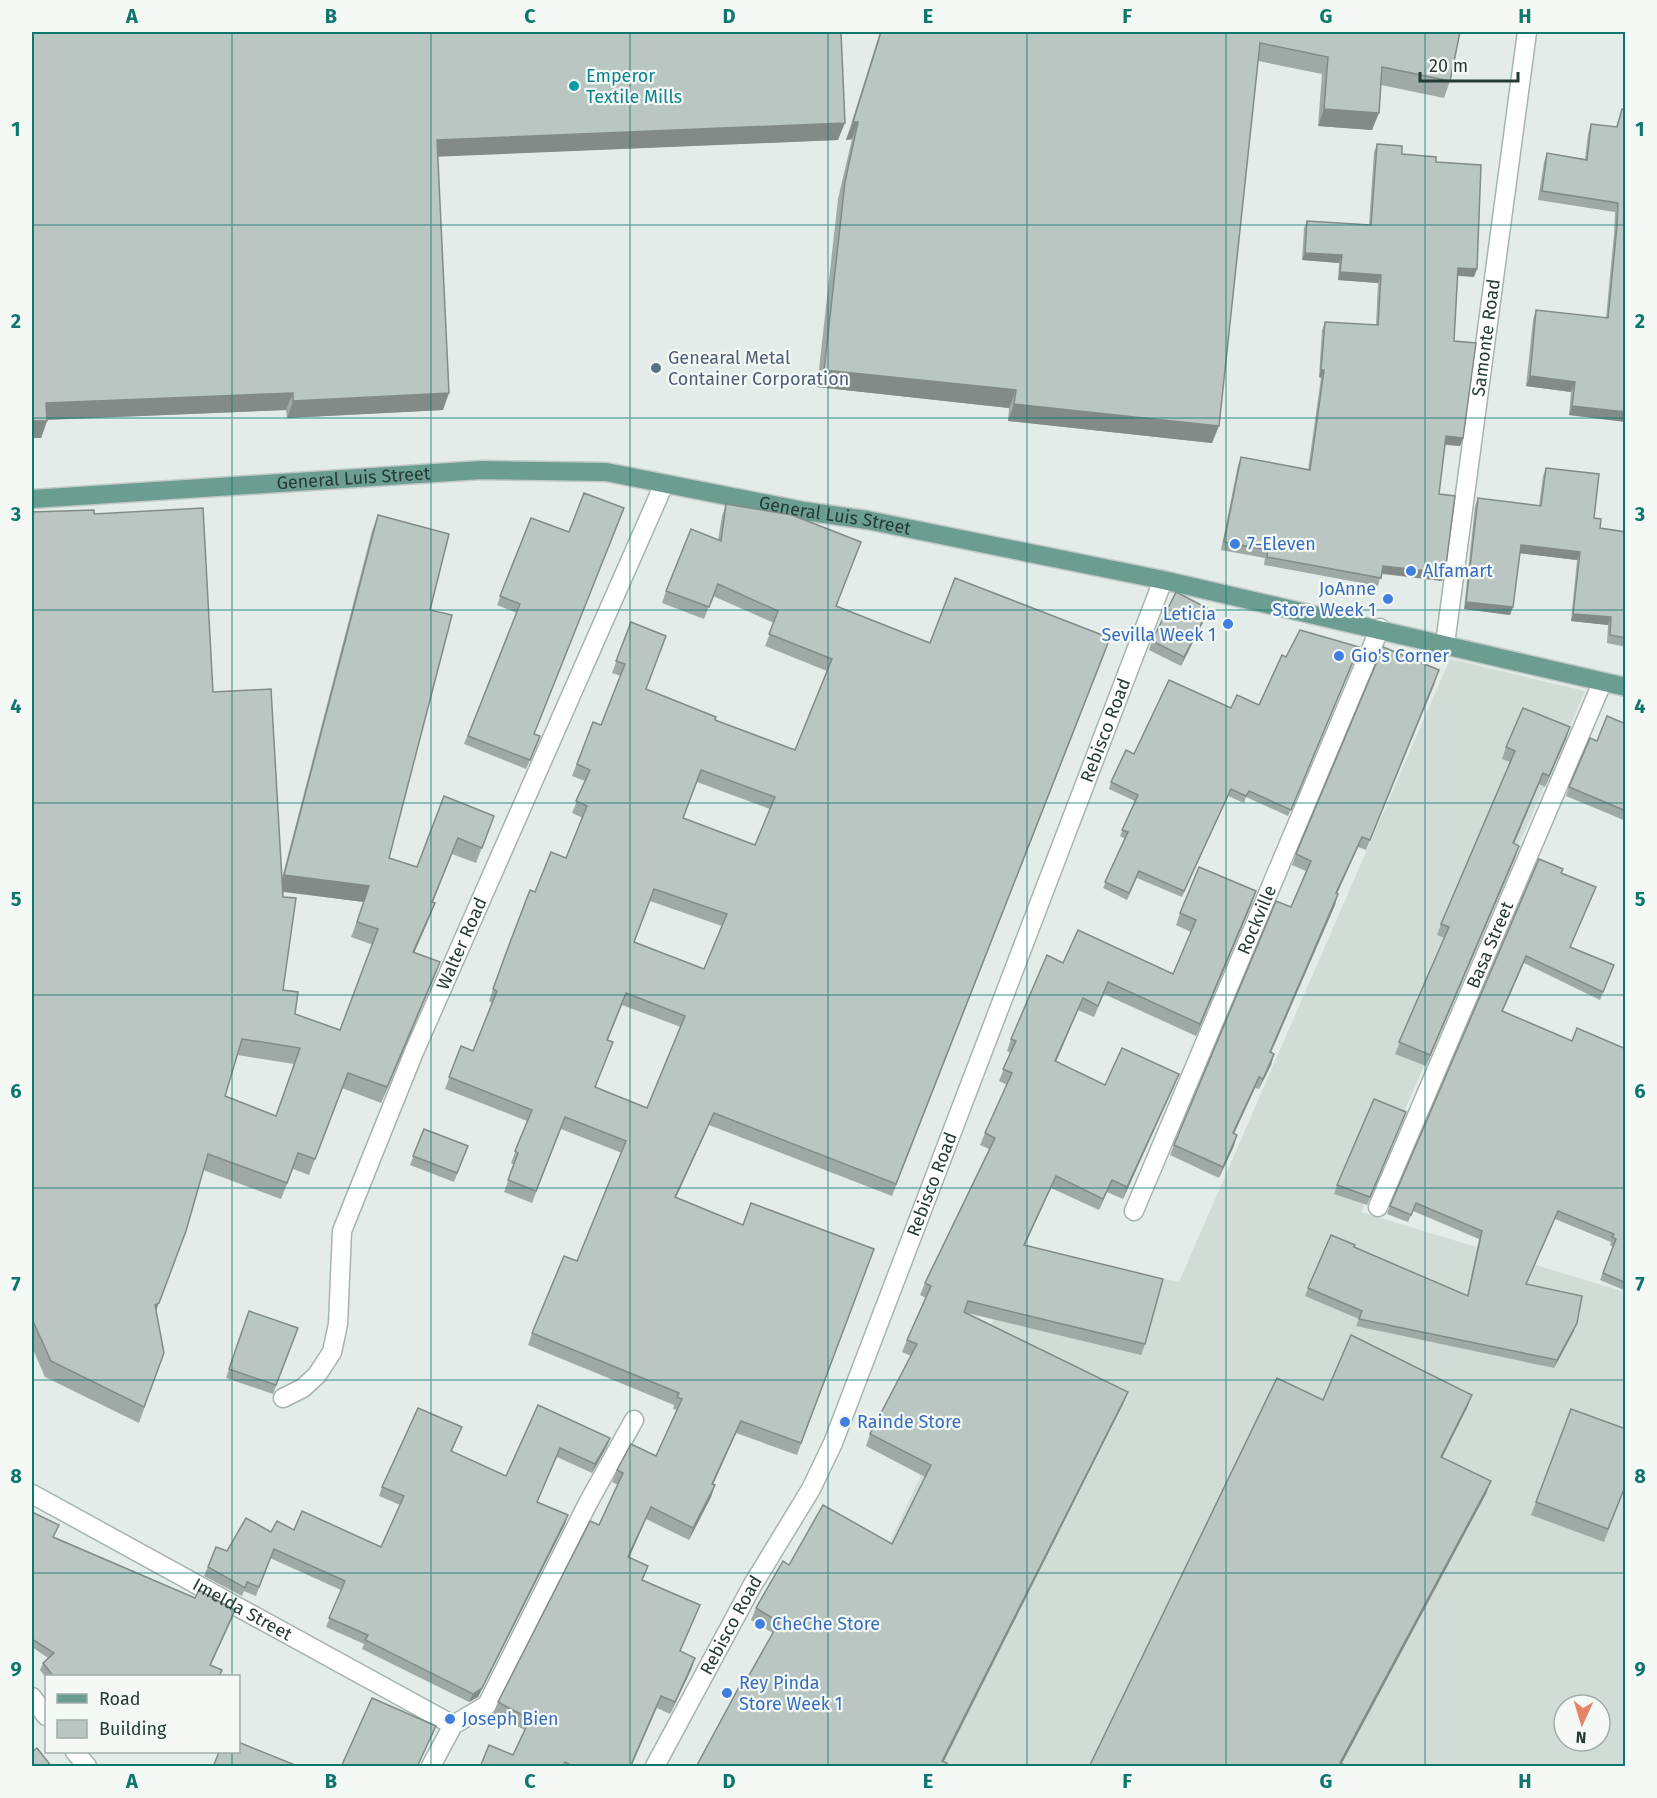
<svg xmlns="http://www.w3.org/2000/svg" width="1657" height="1798" font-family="'Fira Sans',sans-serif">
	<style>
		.built { fill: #d1dcd7; fill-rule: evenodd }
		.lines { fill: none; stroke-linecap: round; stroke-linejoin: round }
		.minor-casing { stroke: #a6b4af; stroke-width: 21 }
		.major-casing { stroke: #c2c8c6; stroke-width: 21 }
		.minor { stroke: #fff; stroke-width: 18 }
		.major { stroke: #6b9e90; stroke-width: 18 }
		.wall { fill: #9faaa6; fill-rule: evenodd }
		.shaded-wall { fill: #828b87 }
		.building { fill: #b9c6c1; stroke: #828b87; stroke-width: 1.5; fill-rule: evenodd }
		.grid { fill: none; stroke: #0f766e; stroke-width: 1.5; stroke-opacity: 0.55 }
		.culture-dot { fill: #0f9aa8; stroke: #f4f9f6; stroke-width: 2 }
		.service-dot { fill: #5c6f8a; stroke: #f4f9f6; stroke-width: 2 }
		.shop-dot { fill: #3f7fe0; stroke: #f4f9f6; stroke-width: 2 }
		.labels { text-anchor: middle; stroke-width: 4.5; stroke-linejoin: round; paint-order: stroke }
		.culture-label { font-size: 18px; fill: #0d838f; stroke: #f4f9f6; text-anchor: start }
		.street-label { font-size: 18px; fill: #243c35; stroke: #f4f9f6 }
		.service-label { font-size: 18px; fill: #4e5e75; stroke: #f4f9f6; text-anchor: start }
		.shop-label { font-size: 18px; fill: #366cbe; stroke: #f4f9f6; text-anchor: start }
		.neatline { fill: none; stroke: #0f766e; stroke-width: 2 }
		.grid-label { font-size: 20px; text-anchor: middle; font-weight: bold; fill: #0f766e }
	</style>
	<rect width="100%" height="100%" fill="#e3ece8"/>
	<path class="built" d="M1450 659 1585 691 1361 1212 1625 1292V1766H786L1026 1249 1179 1282ZM1564 1705H1600V1741H1564Z"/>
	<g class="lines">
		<defs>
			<g id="minor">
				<path id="s1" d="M1445 644 1527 32"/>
				<path id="s2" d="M1378 1207 1602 683"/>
				<path id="s3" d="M1134 1211 1380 628"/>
				<path id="s4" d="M283 1398 303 1388 317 1375 332 1352 338 1324 342 1231 414 1052 664 484"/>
				<path id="s5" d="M32 1494 453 1725"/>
				<polyline points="32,1697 46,1716"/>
				<polyline points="75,1752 87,1766"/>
				<polyline points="431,1766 453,1725 487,1705 588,1503 634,1420"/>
				<path id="s6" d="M655 1766 752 1586 811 1489 833 1443 1163 580"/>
			</g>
			<g id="major">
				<path id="s7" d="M32 499 481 470 606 472 804 511 867 520 1163 580 1626 687"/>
			</g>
		</defs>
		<use href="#minor" class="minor-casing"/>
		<use href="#major" class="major-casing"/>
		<use href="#minor" class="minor"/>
		<use href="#major" class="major"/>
	</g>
	<g class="wall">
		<polygon points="32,32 838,140 437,156 443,410 287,418 286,410 47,420 41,438"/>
		<polygon points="880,32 1460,32 1450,81 1444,98 1381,85 1372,130 1318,126 1322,74 1258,61 1212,443 1008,421 1009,408 817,387 838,199 852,139 846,140"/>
		<polygon points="1622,109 1626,110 1626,422 1569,415 1571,392 1526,386 1533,320 1536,310 1606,318 1614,234 1615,212 1538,200 1544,162 1547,153 1585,159 1588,134 1591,124 1616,127"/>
		<polygon points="1377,144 1402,154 1436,162 1474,277 1458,276 1454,341 1463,438 1460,446 1445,445 1439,494 1445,573 1442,581 1381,574 1378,586 1264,565 1265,558 1221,550 1238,465 1241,457 1308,470 1321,378 1319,377 1322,330 1325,322 1376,325 1378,283 1338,280 1339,263 1302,260 1304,228 1307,221 1369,225 1374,152"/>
		<polygon points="1546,468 1594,518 1600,528 1626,532 1626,647 1607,643 1608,625 1571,621 1577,560 1520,553 1510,615 1464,609 1475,506 1478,498 1539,506 1543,476"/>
		<path d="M726 504 836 606 930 643 1106 650 892 1196 709 1125 676 1198 743 1225 874 1249 797 1455 736 1433 713 1484 715 1485 711 1497 689 1540 646 1519 629 1558 643 1580 695 1617 680 1651 695 1658 691 1670 670 1714 657 1708 631 1767H480L513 1755 525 1730 493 1714 498 1702 599 1525 618 1485 612 1482 617 1470 656 1456 677 1410 673 1409 674 1405 528 1345 532 1333 577 1261 622 1153 561 1129 532 1203 504 1192 514 1165 511 1163 527 1121 445 1089 461 1046 473 1051 492 1003 489 1001 504 957 535 892 566 858 583 818 572 813 585 781 572 776 593 722 601 725 621 676 612 673 631 622 646 689 715 720 795 750 827 671 765 646 774 623 713 596 704 619 662 603 666 591 718 540 722 516ZM697 782 770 809 755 845 683 818ZM650 901 722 926 704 969 634 942ZM622 1005 681 1027 647 1108 596 1087 608 1040Z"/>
		<path d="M32 512 94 514 213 692 282 878 372 531 378 515 430 610 389 858 417 867 444 796 494 816 476 863 452 854 433 902 435 903 414 952 440 962 434 978 381 1103 342 1088 309 1175 293 1169 281 1199 203 1170 156 1311 164 1353 139 1423 45 1377 32 1347ZM283 892 364 902 351 937 373 945 340 1030 295 1014 283 990ZM237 1055 294 1064 276 1116 225 1096Z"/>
		<polygon points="531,518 534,734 537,745 526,769 464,744 517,613 497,605"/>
		<polygon points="1209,609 1205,618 1181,666 1149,650 1152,641"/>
		<polygon points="1357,654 1288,816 1246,797 1244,803 1228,796 1182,897 1137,878 1127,900 1103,888 1125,839 1120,836 1135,801 1109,789 1111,782 1134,754 1231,708 1259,705 1286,657"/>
		<polygon points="1436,681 1366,850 1358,847 1337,894 1335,905 1271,1053 1274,1054 1271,1065 1259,1089 1255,1088 1234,1134 1237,1135 1219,1178 1170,1155 1174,1145 1291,907 1306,871 1292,865 1296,854"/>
		<polygon points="1626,724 1626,821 1566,796 1569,787 1597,741"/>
		<polygon points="1566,739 1545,787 1539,784 1514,844 1515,858 1426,1066 1395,1054 1444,938 1437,935 1441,924 1510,762 1502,759 1506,747"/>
		<polygon points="1561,873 1593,895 1570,947 1614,965 1600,1000 1524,963 1503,1011 1572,1041 1626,1049 1626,1291 1600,1280 1613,1247 1610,1245 1611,1242 1555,1219 1526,1285 1574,1331 1554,1368 1356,1326 1359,1319 1305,1296 1308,1288 1354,1247 1467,1296 1479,1239 1413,1211 1408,1222 1387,1214 1390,1206"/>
		<polygon points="1252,903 1196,1036 1104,994 1094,1017 1078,1010 1056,1062 1105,1085 1174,1086 1123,1199 1107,1192 1099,1210 1051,1188 1025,1245 1145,1344 1141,1355 967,1313 1128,1392 1123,1404 943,1762 748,1677 773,1633 751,1620 756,1608 789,1565 892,1544 925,1477 866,1446 870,1434 911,1356 902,1352 907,1340 926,1298 920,1295 925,1283 989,1149 980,1145 985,1133 1007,1085 999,1081 1010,1053 1007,1051 1011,1039 1063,963 1173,974 1191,932 1176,925 1180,913"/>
		<polygon points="1406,1112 1367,1205 1334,1194 1337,1185"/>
		<polygon points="424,1129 468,1146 454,1182 410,1165"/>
		<polygon points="249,1311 298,1328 273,1394 226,1378"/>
		<polygon points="538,1405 610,1438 607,1446 592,1473 557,1457 537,1502 568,1515 565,1524 478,1697 469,1702 362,1649 364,1644 326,1627 341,1590 270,1558 256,1596 244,1591 242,1596 204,1576 216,1547 227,1551 271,1532 294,1530 381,1547 400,1505 379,1496 382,1487 462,1427 452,1451 506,1476"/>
		<polygon points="1571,1409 1626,1484 1604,1542 1531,1515"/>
		<polygon points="32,1512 54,1537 233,1617 211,1665 220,1677 46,1677 46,1678 40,1670 43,1663 48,1658 32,1647"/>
	</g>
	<g class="shaded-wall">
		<polygon points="1324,109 1379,113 1372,130 1318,126"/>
		<polygon points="853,122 858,122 852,139 846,140"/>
		<polygon points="845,123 838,140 430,157 437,140"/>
		<polygon points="1305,253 1342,255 1339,263 1302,260"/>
		<polygon points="1458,268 1477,269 1474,277 1455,275"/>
		<polygon points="1340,272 1381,275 1378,283 1338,280"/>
		<polygon points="824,370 1016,390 1009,408 817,387"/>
		<polygon points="1321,370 1324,370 1321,378 1319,377"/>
		<polygon points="1530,376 1575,382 1571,392 1526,386"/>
		<polygon points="293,393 286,410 40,420 46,403"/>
		<polygon points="449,393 443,410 287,418 293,401"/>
		<polygon points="1014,404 1219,426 1212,443 1008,421"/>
		<polygon points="1572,406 1626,412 1626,422 1569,415"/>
		<polygon points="32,421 47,421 41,438 32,438"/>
		<polygon points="1446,436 1463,438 1460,446 1443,444"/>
		<polygon points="1521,545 1580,552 1577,560 1518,553"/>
		<polygon points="1383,566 1445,573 1442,581 1380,573"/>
		<polygon points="1466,602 1513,607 1510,615 1464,609"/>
		<polygon points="1209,609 1205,618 1181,666 1184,657"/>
		<polygon points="1573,614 1611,617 1608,625 1571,621"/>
		<polygon points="1570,727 1566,739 1545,787 1549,776"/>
		<polygon points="1543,773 1539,784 1509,855 1513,843"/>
		<polygon points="1362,837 1358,847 1332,904 1336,893"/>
		<polygon points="1519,846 1515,858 1426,1066 1430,1055"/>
		<polygon points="284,875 369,886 364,902 279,891"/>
		<polygon points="1256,891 1252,903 1196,1036 1200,1024"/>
		<polygon points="1338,894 1335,905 1266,1063 1270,1052"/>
		<polygon points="435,903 429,919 408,967 413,952"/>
		<polygon points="440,962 434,978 381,1103 387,1087"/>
		<polygon points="1083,998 1078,1010 1051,1073 1055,1061"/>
		<polygon points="1274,1054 1271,1065 1259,1089 1263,1079"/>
		<polygon points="1179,1074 1174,1086 1123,1199 1127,1187"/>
		<polygon points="1259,1077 1255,1088 1229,1144 1233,1133"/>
		<polygon points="714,1113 709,1125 670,1209 675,1197"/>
		<polygon points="1237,1135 1234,1146 1219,1178 1223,1167"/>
		<polygon points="1056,1176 1051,1188 1019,1257 1024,1245"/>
		<polygon points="1112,1180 1107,1192 1099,1210 1103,1199"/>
		<polygon points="186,1231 153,1318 155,1305"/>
		<polygon points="1577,1323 1574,1331 1554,1368 1557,1360"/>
		<polygon points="1128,1392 1123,1404 941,1767 942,1761"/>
		<polygon points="1472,1395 1467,1408 1436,1470 1441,1457"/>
		<polygon points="741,1421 736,1433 708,1496 712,1484"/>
		<polygon points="610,1438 607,1446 592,1473 595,1464"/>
		<polygon points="1491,1481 1486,1494 1340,1767 1340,1763"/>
		<polygon points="715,1485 711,1497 689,1540 693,1528"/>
		<polygon points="651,1507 646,1519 624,1569 628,1557"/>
		<polygon points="568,1515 565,1524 478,1697 469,1702 473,1694"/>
		<polygon points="695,1658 691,1670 670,1714 675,1702"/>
		<polygon points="661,1696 631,1767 630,1767"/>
	</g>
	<g class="building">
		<polygon points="32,32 841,32 845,123 437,140 449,393 293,401 293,393 46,403 47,421 32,421"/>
		<polygon points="881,32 1460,32 1450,81 1382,67 1379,113 1324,109 1328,57 1260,43 1219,426 1014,404 1016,390 824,370 845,182 858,122 853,122"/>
		<polygon points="1622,109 1626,110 1626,412 1572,406 1575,382 1530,376 1536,310 1608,318 1617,225 1618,203 1542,191 1547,153 1587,160 1591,124 1617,127"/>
		<polygon points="1377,144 1402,146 1402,154 1436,157 1436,162 1481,165 1477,269 1458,268 1454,341 1476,343 1463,438 1446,436 1439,494 1455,496 1445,573 1383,566 1381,578 1267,557 1268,550 1224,542 1241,457 1310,470 1324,370 1321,370 1325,322 1378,325 1381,275 1340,272 1342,255 1305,253 1307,221 1371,225"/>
		<polygon points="1546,468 1599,474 1594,518 1601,519 1600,528 1626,532 1626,638 1610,635 1611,617 1573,614 1580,552 1521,545 1513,607 1466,602 1478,498 1541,506"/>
		<polygon points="584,493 624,508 534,734 540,736 530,760 468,736 520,604 500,596 531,518 569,532"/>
		<path d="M726 504 792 515 861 542 836 606 930 643 955 578 1110 638 896 1184 714 1113 675 1197 743 1225 751 1203 874 1249 801 1443 741 1421 712 1484 715 1485 693 1528 651 1507 628 1557 648 1566 642 1580 700 1605 680 1651 695 1658 675 1702 661 1696 630 1767H575L565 1762 563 1767H480L489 1745 513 1755 530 1719 498 1702 590 1521 599 1525 623 1473 617 1470 631 1444 656 1456 682 1399 677 1397 679 1393 532 1333 564 1256 577 1261 626 1141 565 1117 536 1191 508 1180 518 1153 515 1151 532 1110 449 1077 461 1046 473 1051 497 991 493 989 509 945 530 890 535 892 551 852 566 858 587 806 576 801 590 770 577 764 593 722 601 725 625 664 616 661 631 622 666 636 646 689 716 717 715 720 795 750 832 659 769 634 778 611 718 584 709 607 666 591 691 529 721 541ZM701 770 775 797 755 845 683 818ZM654 889 727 914 704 969 634 942ZM626 993 685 1016 647 1108 595 1087 613 1042 607 1040Z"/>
		<path d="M203 508 213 692 271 689 283 897 296 898 283 990 298 992 295 1014 340 1030 378 929 357 922 369 886 284 875 378 515 449 534 430 610 452 615 389 858 417 867 444 796 494 816 482 848 458 838 432 902 435 903 413 952 440 962 387 1087 348 1073 315 1159 298 1153 287 1183 208 1154 186 1231 159 1303 155 1305 164 1353 144 1407 51 1361 32 1319V512L94 510V514ZM242 1039 300 1048 276 1116 225 1096Z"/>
		<polygon points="1176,592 1209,609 1184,657 1152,641"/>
		<polygon points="1300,630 1359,647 1291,810 1249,791 1246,796 1231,789 1184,891 1139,871 1129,893 1105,882 1128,832 1122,830 1138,795 1111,782 1126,750 1134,754 1169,680 1231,708 1237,695 1259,705 1282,655 1286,657"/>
		<polygon points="1383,647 1439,670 1370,840 1362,837 1336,893 1338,894 1270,1052 1274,1054 1263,1079 1259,1077 1233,1133 1237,1135 1223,1167 1174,1145 1276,901 1291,907 1311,861 1296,854"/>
		<polygon points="1523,708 1570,727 1549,776 1543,773 1513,843 1519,846 1430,1055 1399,1042 1449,927 1441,924 1515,751 1506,747"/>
		<polygon points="1607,716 1626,724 1626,811 1569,787 1590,738 1597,741"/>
		<polygon points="1539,859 1563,869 1561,873 1596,887 1570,947 1614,965 1603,992 1526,956 1502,1011 1572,1041 1577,1028 1626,1049 1626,1283 1603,1273 1616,1239 1612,1237 1614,1234 1558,1211 1526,1284 1582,1296 1577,1323 1557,1360 1359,1319 1362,1311 1308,1288 1331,1235 1355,1245 1354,1247 1468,1296 1482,1231 1416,1203 1411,1215 1390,1206"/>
		<polygon points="1199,867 1256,891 1200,1024 1108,982 1098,1006 1083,998 1055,1061 1105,1085 1122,1048 1179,1074 1127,1187 1112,1180 1103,1199 1056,1176 1024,1245 1163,1279 1145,1344 968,1301 964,1312 1128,1392 942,1761 947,1763 946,1767 696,1767 745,1676 748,1677 779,1622 756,1608 783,1561 789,1565 823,1505 892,1544 931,1465 870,1434 917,1344 907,1340 931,1286 925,1283 995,1138 985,1133 1012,1073 1003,1069 1016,1041 1011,1039 1047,955 1063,963 1078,930 1173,974 1196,920 1180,913"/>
		<polygon points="1374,1099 1406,1112 1370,1197 1337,1185"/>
		<polygon points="424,1129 468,1146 457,1173 413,1156"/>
		<polygon points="249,1311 298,1328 276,1385 229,1369"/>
		<polygon points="1351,1335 1472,1395 1441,1457 1491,1481 1340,1763 1349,1767 1089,1767 1277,1378 1323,1400"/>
		<polygon points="538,1405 610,1438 595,1464 560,1448 537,1502 568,1515 482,1688 473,1694 365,1640 368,1635 329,1618 345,1581 274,1549 259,1587 247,1582 245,1588 208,1567 216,1547 227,1551 246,1518 271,1532 277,1521 294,1530 302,1511 381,1547 404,1496 382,1487 418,1408 462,1427 451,1451 506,1476"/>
		<polygon points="1571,1409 1626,1429 1626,1484 1608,1529 1536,1502"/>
		<polygon points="32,1512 59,1525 53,1537 195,1598 199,1590 235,1610 210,1665 222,1670 219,1677 54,1677 43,1663 54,1653 32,1639"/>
		<polygon points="372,1698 436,1726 417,1767 341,1767"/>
		<polygon points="238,1742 300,1767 213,1767 219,1752 238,1752"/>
		<polygon points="37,1748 52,1767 32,1767 32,1751 32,1752"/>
	</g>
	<path class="grid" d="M232 32V1676M431 32V1766M630 32V1766M828 32V1766M1027 32V1766M1226 32V1766M1425 32V1766M32 225H1626M32 418H1626M32 610H1626M32 803H1626M32 995H1626M32 1188H1626M32 1380H1626M32 1573H1626M232 1752V1766"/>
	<circle class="culture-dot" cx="574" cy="86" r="6"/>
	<circle class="service-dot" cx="656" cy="368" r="6"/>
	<g class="shop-dot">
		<circle cx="1235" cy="544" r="6"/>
		<circle cx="1411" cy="571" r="6"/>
		<circle cx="1388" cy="599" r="6"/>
		<circle cx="1228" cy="624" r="6"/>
		<circle cx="1339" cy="656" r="6"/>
		<circle cx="845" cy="1422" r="6"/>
		<circle cx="760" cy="1624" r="6"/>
		<circle cx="727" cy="1693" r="6"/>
		<circle cx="450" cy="1719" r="6"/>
	</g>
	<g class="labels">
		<g class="culture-label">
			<text x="586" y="82">Emperor<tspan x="586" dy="21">Textile Mills</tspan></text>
		</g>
		<g class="street-label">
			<text dy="6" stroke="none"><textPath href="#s1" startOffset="309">Samonte Road</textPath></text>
			<text dy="6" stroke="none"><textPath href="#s7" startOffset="322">General Luis Street</textPath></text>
			<text dy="6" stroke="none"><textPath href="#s7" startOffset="808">General Luis Street</textPath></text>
			<text dy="6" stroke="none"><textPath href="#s6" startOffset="1132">Rebisco Road</textPath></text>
			<text dy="6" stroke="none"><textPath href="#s3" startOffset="316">Rockville</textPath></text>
			<text dy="6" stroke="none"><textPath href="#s4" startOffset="502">Walter Road</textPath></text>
			<text dy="6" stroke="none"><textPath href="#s2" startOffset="285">Basa Street</textPath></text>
			<text dy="6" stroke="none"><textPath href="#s6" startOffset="646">Rebisco Road</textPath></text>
			<text dy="6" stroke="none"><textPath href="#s5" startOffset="240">Imelda Street</textPath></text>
			<text dy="6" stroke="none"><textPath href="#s6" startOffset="160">Rebisco Road</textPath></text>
		</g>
		<g class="service-label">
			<text x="668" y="364">Genearal Metal<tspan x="668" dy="21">Container Corporation</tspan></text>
		</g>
		<g class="shop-label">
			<text x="1247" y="550">7-Eleven</text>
			<text x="1423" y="577">Alfamart</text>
			<text x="1376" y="595" text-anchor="end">JoAnne<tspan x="1376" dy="21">Store Week 1</tspan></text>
			<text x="1216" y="620" text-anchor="end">Leticia<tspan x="1216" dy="21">Sevilla Week 1</tspan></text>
			<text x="1351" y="662">Gio's Corner</text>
			<text x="857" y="1428">Rainde Store</text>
			<text x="772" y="1630">CheChe Store</text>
			<text x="739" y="1689">Rey Pinda<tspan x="739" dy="21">Store Week 1</tspan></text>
			<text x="462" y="1725">Joseph Bien</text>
		</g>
	</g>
	<rect width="1657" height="1798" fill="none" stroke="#f4f9f6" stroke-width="66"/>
	<rect x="45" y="1675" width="195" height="78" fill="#f4f9f6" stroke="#a1ada9" stroke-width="1.5"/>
	<rect x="57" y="1694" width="30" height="9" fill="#6b9e90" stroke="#a1ada9" stroke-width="1.5"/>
	<text x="99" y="1705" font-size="18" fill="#243c35">Road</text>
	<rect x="57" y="1720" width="30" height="18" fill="#b9c6c1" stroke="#a1ada9" stroke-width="1.5"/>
	<text x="99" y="1735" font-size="18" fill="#243c35">Building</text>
	<g transform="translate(1582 1723) rotate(184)"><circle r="28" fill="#f4f9f6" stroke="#a1ada9" stroke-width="1.5"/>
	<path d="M0-4.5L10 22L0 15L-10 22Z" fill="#e78366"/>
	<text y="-9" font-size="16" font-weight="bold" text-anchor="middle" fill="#243c35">N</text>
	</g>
	<path d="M1420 72v9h98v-9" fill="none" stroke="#243c35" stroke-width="3"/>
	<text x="1429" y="72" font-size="18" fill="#243c35" stroke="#f4f9f6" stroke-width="4.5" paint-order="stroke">20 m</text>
	<rect x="33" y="33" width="1591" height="1732" class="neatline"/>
	<g class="grid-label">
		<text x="132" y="23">A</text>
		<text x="331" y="23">B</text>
		<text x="530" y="23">C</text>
		<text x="729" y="23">D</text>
		<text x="928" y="23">E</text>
		<text x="1127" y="23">F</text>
		<text x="1326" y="23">G</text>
		<text x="1525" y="23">H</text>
		<text x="16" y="136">1</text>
		<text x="1640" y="136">1</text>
		<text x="16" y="328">2</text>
		<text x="1640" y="328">2</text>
		<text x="16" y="521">3</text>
		<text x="1640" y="521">3</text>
		<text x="16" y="713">4</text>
		<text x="1640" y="713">4</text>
		<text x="16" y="906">5</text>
		<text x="1640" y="906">5</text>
		<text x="16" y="1098">6</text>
		<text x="1640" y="1098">6</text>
		<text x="16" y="1291">7</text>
		<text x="1640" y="1291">7</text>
		<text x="16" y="1483">8</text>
		<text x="1640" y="1483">8</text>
		<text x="16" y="1676">9</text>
		<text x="1640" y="1676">9</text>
		<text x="132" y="1788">A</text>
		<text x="331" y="1788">B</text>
		<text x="530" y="1788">C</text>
		<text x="729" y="1788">D</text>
		<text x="928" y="1788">E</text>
		<text x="1127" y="1788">F</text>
		<text x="1326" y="1788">G</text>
		<text x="1525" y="1788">H</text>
	</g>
</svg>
